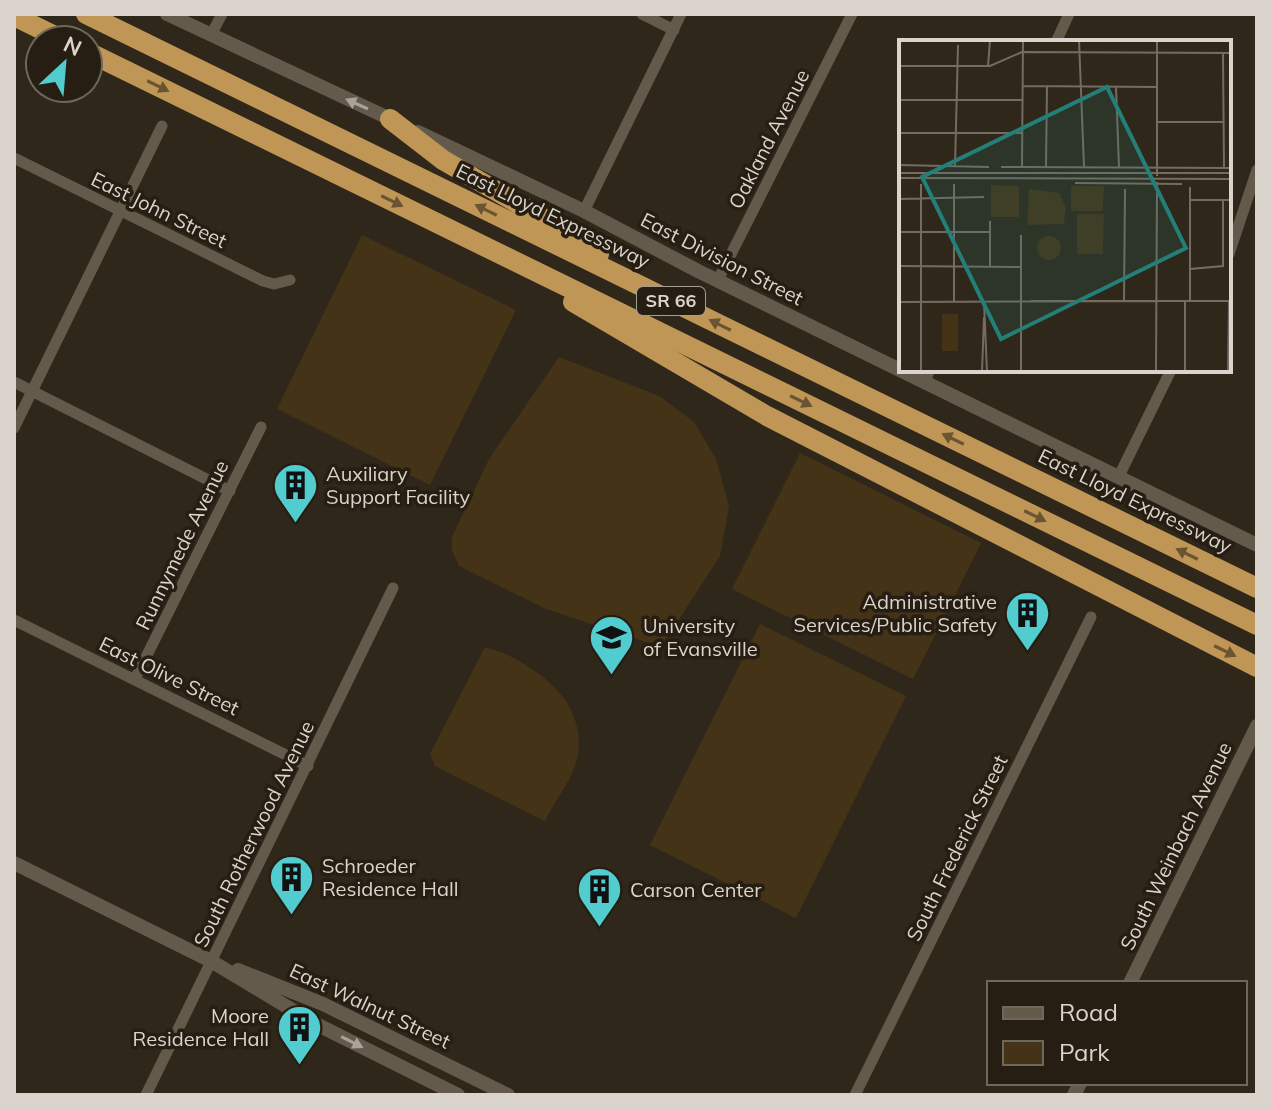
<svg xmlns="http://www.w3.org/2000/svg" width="1271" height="1109" font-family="Mulish,sans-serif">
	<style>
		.green { fill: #453318 }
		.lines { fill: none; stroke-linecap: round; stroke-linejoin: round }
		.minor { stroke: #635a4c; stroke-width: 11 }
		.tertiary { stroke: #635a4c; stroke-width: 14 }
		.motorway { stroke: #c09656; stroke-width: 20 }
		.oneway { fill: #6b5431 }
		.oneway2 { fill: #aaa399 }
		.labels { text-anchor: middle; stroke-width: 7; stroke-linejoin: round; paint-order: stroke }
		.shield { fill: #261e12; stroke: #a49d94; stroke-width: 2 }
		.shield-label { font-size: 18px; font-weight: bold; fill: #dad4cc }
		.street-label { font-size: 20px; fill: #dad4cc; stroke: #261e12 }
		.poi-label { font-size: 20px; fill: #dad4cc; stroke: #261e12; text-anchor: start }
		.inset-road { fill: none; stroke: #746c62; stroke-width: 2 }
		.view { fill: #237f77; fill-opacity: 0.15; stroke: #237f77; stroke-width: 4 }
		.inset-edge { fill: none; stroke: #dad4cc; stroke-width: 4 }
	</style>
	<rect width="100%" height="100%" fill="#30271b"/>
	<g class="green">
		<polygon points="362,235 516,310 430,485 277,409"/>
		<polygon points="559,357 659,396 694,422 716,459 729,506 720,556 661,647 546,609 459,566 452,550 452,537 489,459"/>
		<polygon points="800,453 981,543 913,679 732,589"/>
		<polygon points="760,624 906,696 796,918 650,845"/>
		<path d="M485 647C492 650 501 651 508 655 548 676 584 704 578 754 574 779 555 799 545 821L435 766 430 754Z"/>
	</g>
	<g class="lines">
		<g class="minor">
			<polyline points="642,14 674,30"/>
			<polyline points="211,35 222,14"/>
			<polyline points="1056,42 1069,14"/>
			<polyline points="14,158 263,281 274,284 290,280"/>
			<polyline points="584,211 681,14"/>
			<polyline points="1229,254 1257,170"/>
			<polyline points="718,280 852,14"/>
			<polyline points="14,382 230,491"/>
			<polyline points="924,382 930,370"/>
			<polyline points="14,428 162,126"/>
			<polyline points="1118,478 1171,370"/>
			<polyline points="14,620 308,766"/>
			<polyline points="135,679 261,427"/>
			<polyline points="146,1095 393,588"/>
			<polyline points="855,1095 1091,617"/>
		</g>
		<g class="tertiary">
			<polyline points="167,14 399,123"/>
			<polyline points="418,132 584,211 698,271 1257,545"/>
			<polyline points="14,863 211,961 314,1023 458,1095"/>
			<polyline points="238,970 323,1004 508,1095"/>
			<polyline points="1130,983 1257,726"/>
			<polyline points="1074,1095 1080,1083"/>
		</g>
		<g class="motorway">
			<polyline points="86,14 1257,588"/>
			<polyline points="14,16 63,40"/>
			<polyline points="88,52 1257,625"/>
			<polyline points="390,119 443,160 565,231 599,254"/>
			<polyline points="573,302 767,416 1257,667"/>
		</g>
	</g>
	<defs><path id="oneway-solid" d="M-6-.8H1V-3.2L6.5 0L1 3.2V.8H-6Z" transform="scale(2)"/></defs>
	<g class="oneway">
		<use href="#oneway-solid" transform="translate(158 86) rotate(26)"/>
		<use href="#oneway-solid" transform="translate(392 201) rotate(26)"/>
		<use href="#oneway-solid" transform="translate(486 210) rotate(-154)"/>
		<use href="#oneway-solid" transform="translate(720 325) rotate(-154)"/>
		<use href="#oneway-solid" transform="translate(801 401) rotate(26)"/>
		<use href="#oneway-solid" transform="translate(953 439) rotate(-154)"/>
		<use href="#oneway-solid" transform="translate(1035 516) rotate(26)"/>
		<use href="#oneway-solid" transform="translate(1187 554) rotate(-154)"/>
		<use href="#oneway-solid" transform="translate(1225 651) rotate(26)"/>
	</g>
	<g class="oneway2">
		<use href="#oneway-solid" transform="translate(357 104) rotate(-156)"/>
		<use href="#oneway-solid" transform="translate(352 1042) rotate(27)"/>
	</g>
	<defs>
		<symbol id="building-pin" viewBox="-11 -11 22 30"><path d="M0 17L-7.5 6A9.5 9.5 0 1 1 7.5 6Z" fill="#52cdcf" stroke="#261e12"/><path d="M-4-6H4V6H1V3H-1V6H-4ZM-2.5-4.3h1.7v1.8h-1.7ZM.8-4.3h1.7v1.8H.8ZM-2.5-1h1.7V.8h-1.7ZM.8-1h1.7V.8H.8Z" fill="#111"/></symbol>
		<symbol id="university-pin" viewBox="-11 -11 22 30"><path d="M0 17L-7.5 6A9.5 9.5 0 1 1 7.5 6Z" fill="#52cdcf" stroke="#261e12"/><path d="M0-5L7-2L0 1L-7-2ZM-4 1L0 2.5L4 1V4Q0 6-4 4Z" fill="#111"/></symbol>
	</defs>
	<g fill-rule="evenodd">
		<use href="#building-pin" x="270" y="460" width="51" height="69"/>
		<use href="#building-pin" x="1002" y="588" width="51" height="69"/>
		<use href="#university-pin" x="586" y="612" width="51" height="69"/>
		<use href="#building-pin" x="266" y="852" width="51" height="69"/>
		<use href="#building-pin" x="574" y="864" width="51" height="69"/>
		<use href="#building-pin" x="274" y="1002" width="51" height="69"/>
	</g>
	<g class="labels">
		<rect class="shield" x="637" y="287" width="68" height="28" rx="6"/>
		<g class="shield-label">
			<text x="671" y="307">SR 66</text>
		</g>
		<g class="street-label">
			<text transform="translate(769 139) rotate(-63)" y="7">Oakland Avenue</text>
			<text transform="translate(159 210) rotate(26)" y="7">East John Street</text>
			<text transform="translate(553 216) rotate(26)" y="7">East Lloyd Expressway</text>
			<text transform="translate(722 259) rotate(27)" y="7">East Division Street</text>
			<text transform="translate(1135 501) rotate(26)" y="7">East Lloyd Expressway</text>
			<text transform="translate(182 545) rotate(-64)" y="7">Runnymede Avenue</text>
			<text transform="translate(169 676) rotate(26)" y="7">East Olive Street</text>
			<text transform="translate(254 834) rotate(-64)" y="7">South Rotherwood Avenue</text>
			<text transform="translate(1176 846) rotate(-64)" y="7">South Weinbach Avenue</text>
			<text transform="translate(957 848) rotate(-64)" y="7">South Frederick Street</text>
			<text transform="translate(370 1006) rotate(25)" y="7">East Walnut Street</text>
		</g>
		<g class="poi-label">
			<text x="326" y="481">Auxiliary<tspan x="326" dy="23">Support Facility</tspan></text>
			<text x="997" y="609" text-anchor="end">Administrative<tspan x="997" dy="23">Services/Public Safety</tspan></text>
			<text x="643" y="633">University<tspan x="643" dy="23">of Evansville</tspan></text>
			<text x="322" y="873">Schroeder<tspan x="322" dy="23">Residence Hall</tspan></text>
			<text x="630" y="897">Carson Center</text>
			<text x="269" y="1023" text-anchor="end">Moore<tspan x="269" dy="23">Residence Hall</tspan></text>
		</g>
	</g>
	<g transform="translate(899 40)">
		<rect width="332" height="332" fill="#30271b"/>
		<path d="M92 145 120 146V177H92ZM172 146H205L204 171H172ZM130 149 160 153 167 167 165 184 128 185ZM178 174H205L204 214H178ZM138 208a12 12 0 1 1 24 0a12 12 0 1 1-24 0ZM43 274H59V311H43Z" fill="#453318"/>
		<path class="inset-road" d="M180 0 185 127M258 0V136M324 14 325 128M0 26H91L123 12 332 13M89 26 91 0M124 46 257 47M217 47 220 127M0 60H123M259 82H325M0 93H123M0 125 90 127M123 126 124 0M56 127 59 5M102 127 332 128M147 127 148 46M0 133H332M0 138 332 139M176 143 283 144M22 144V332M0 159 85 157M291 160H332M0 192H91M122 195V332M0 226 122 227M91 226V181M291 229 324 226V160M291 260V147M55 261V144M132 261H332M225 261 226 149M0 262 257 261M85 262 88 332M83 332 85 277M257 332 258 142M286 332V261M329 332 330 261"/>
		<path class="view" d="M208 47 287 208 102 299 23 137Z"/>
		<rect width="332" height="332" class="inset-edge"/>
	</g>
	<rect width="1271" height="1109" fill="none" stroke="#dad4cc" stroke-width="32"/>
	<rect x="987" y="981" width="260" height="104" fill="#261e12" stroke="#6e675c" stroke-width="2"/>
	<rect x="1003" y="1007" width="40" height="12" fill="#635a4c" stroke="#6e675c" stroke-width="2"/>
	<text x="1059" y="1021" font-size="24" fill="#dad4cc">Road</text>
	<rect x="1003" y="1041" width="40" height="24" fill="#453318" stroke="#6e675c" stroke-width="2"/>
	<text x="1059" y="1061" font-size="24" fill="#dad4cc">Park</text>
	<g transform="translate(64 64) rotate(26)"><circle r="38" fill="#261e12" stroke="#6e675c" stroke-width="2"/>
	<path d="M0-6L14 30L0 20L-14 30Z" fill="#52cdcf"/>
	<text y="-12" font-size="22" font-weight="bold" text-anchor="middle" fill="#dad4cc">N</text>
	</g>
</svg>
